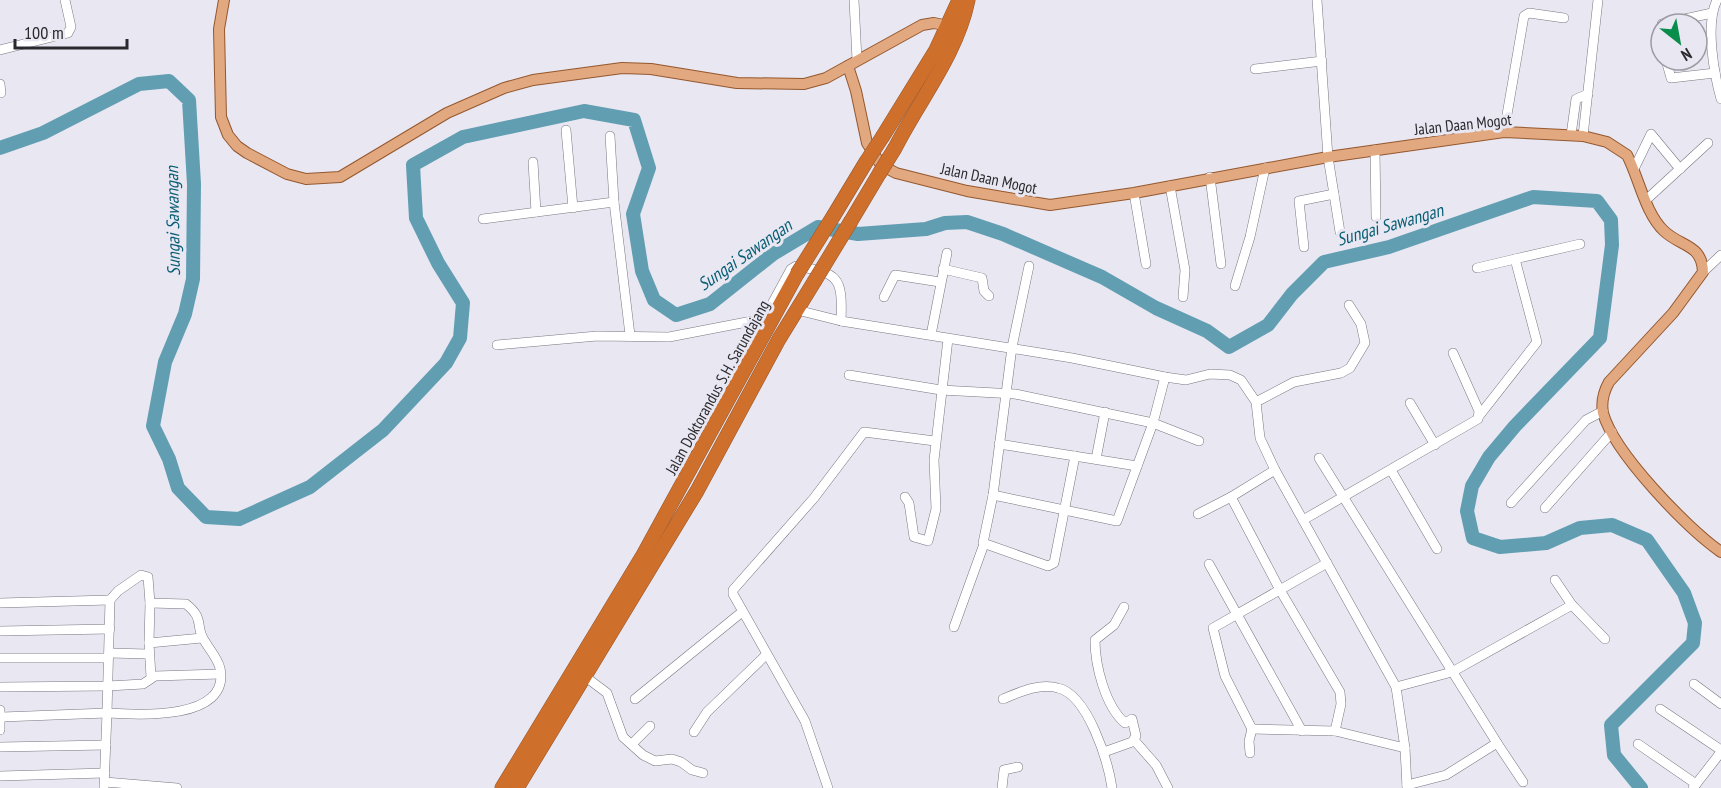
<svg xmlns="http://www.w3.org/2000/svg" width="1721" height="788" font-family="'PT Sans Narrow',sans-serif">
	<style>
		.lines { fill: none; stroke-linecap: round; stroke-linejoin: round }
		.river { stroke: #619eb2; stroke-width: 14 }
		.minor-casing { stroke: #787781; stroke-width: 10 }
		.major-casing { stroke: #95572d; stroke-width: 12 }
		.highway-casing { stroke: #95572d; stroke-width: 15 }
		.minor { stroke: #fff; stroke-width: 9 }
		.major { stroke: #e2a980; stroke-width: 10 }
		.highway { stroke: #ce6f2c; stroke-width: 14 }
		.highway-bridge-casing { stroke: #95572d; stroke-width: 15; stroke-linecap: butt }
		.highway-bridge { stroke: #ce6f2c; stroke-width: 14 }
		.labels { text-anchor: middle; stroke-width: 6; stroke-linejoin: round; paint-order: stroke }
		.street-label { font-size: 16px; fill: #2a2a2e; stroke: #e8e7f2 }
		.water-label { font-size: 18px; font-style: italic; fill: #085e74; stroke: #e8e7f2 }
	</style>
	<rect width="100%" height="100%" fill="#e8e7f2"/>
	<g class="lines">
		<polyline class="river" points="0,148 43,133 139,84 169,81 189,100 194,184 193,279 185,314 165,362 153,426 169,459 178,488 206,517 239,519 310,487 383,430 446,363 460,338 463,303 438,263 416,218 413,165 463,137 584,111 634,120 649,168 633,214 642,271 654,300 676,315 710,304 773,254 818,227 858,234 926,229 945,223 967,222 1003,234 1102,277 1156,308 1207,331 1229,347 1268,325 1292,294 1324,262 1389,247 1533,197 1597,201 1611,220 1612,245 1600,338 1515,426 1489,457 1472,486 1467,511 1473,538 1500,547 1546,543 1580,528 1612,525 1647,540 1684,593 1695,623 1693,643 1611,725 1614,755 1641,788"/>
		<defs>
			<g id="minor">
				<polyline points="854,0 857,60"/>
				<polyline points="1317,0 1328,157 1340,232"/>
				<path d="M1717 0C1705 24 1714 74 1721 99"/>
				<polyline points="1662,24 1712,13"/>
				<polyline points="0,50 68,33 71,27 65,0"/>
				<polyline points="1666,60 1671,78 1715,73"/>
				<polyline points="1255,69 1322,61"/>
				<polyline points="0,84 1,93"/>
				<polyline points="566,130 573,208"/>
				<polyline points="1504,132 1524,16 1529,13 1564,18"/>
				<polyline points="1571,135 1576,99 1588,94"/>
				<polyline points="610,136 614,202"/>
				<polyline points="1583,136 1598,0"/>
				<polyline points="1375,150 1376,217"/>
				<polyline points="533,162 536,212"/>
				<polyline points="1634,169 1651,134 1680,169"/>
				<polyline points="1210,177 1221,264"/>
				<polyline points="1170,186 1185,270 1183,297"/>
				<polyline points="1134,193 1146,264"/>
				<polyline points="1646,200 1708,143"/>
				<polyline points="483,219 614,202 630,335"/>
				<polyline points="1304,247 1299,201 1334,194"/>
				<polyline points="1029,266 1012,347 993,495 983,543 1048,566 1054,563 1075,456"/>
				<polyline points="1477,268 1515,259"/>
				<polyline points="943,269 982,278 984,291 989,296"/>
				<polyline points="1703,272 1721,255"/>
				<polyline points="1235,286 1250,237 1265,168"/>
				<polyline points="884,297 895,275 940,282"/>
				<polyline points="797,310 841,321 1072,358 1165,377 1186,380 1210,374 1230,375 1241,380 1256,402 1260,438 1275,470 1396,687 1405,748 1407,788"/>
				<polyline points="931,335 947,253"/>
				<path d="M497 345 597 336 669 337 752 321 759 318 772 304 791 269 796 266C838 273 843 276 841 321"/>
				<polyline points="849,375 941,390 1015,394 1153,423 1199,441"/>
				<polyline points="1256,402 1294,382 1341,373 1350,368 1365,343 1361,324 1349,305"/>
				<polyline points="1410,403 1435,445"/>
				<polyline points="1479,416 1537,342 1515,259 1580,244"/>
				<polyline points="999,444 1137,466"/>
				<polyline points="1319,458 1497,743 1446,775 1407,785"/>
				<polyline points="1096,459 1105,412"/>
				<polyline points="1275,470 1231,497 1280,590 1340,692 1341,704 1335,731"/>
				<polyline points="1391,470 1437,549"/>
				<polyline points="993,495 1117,521 1153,423 1165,377"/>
				<polyline points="905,497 909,503 914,537 928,541 936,509 934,460 948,339"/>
				<polyline points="1511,503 1586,420 1603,411"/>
				<polyline points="1545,508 1612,432"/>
				<polyline points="1198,514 1231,497"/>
				<polyline points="1303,520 1478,419 1479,411 1453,353"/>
				<polyline points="1209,564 1302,731"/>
				<path d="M141 575 148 577 150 603 186 604C205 619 195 626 204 640 209 649 217 657 220 668 231 721 138 715 107 713L110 600 118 591Z"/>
				<polyline points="1555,580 1572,605 1605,639"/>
				<polyline points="0,603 110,600"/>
				<polyline points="954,627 984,544"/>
				<polyline points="0,631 110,629"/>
				<polyline points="149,643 150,603"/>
				<polyline points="109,653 148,654"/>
				<polyline points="0,658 108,658"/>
				<polyline points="583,675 607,693 623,737 643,755 655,761 672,759 681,762 692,770 703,773"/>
				<polyline points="151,677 149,643 202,638"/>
				<polyline points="1694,684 1721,704"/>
				<polyline points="0,687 108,686 143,684 155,676 220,674"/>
				<polyline points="1396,687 1452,672 1572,605"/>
				<polyline points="635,699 742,612"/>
				<path d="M1003 699C1020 692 1039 683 1058 688 1088 695 1108 761 1112 788"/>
				<polyline points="1660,709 1721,750"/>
				<polyline points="0,710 0,730"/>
				<polyline points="2,717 107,713 104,788"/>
				<polyline points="1252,729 1225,676 1213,628 1327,563"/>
				<polyline points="1252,729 1335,731 1405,748"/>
				<polyline points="694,732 707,712 766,655"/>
				<polyline points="1134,740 1156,765 1168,788"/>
				<polyline points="1497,743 1523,782"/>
				<polyline points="632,744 650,726"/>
				<polyline points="1638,744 1696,784"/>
				<polyline points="0,747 106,745"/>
				<path d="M1104 752 1132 742 1136 736 1132 719 1125 723C1105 706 1095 665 1095 640L1114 625 1124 607"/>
				<polyline points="1250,753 1249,741 1252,729"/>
				<polyline points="0,776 105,773"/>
				<polyline points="105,782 177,788"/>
				<polyline points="828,788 805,721 733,594 733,590 814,498 864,432 935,441"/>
				<polyline points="1002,788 1004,770 1018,767"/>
				<polyline points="1693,788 1721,752"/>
			</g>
			<g id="major">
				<polyline points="224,0 219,29 221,117 228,135 237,146 247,153 287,174 306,179 340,177 447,113 504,88 533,80 622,68 651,69 737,83 804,84 826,78 922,25 934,23 953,27"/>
				<path d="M848 66 856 91 867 143 881 165 896 173 967 191 1050 205 1134 193 1328 157 1504 132 1583 136 1607 142 1627 155C1639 178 1645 213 1664 231 1681 247 1702 244 1703 272L1673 313 1609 382C1604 391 1601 402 1603 413 1614 453 1687 528 1721 552"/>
			</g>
			<g id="highway">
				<polyline points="883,136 936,50 959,0"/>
				<path d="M895 148C920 99 957 54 968 0"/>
				<polyline points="834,215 866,162"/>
				<polyline points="851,221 879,174"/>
				<polyline points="502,788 642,557 797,274"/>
				<polyline points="517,788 697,491 779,339 814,282"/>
			</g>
		</defs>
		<use href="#minor" class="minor-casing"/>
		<use href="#major" class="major-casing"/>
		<use href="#highway" class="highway-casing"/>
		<use href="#minor" class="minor"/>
		<use href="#major" class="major"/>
		<use href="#highway" class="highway"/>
		<defs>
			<g id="highway-bridge">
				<polyline points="866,162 883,136"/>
				<polyline points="879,174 895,148"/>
				<polyline points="797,274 834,215"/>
				<polyline points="814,282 851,221"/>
			</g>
		</defs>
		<use href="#highway-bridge" class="highway-bridge-casing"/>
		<use href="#highway-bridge" class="highway-bridge"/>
	</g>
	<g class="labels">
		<g class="street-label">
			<text transform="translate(1463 124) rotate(-6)" y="6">Jalan Daan Mogot</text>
			<text transform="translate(989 178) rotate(12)" y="6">Jalan Daan Mogot</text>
			<text transform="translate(717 387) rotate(-61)" y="6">Jalan Doktorandus S.H. Sarundajang</text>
		</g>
		<g class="water-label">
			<text transform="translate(173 221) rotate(-91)" y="6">Sungai Sawangan</text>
			<text transform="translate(1390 225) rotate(-16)" y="6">Sungai Sawangan</text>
			<text transform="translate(745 255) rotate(-35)" y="6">Sungai Sawangan</text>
		</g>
	</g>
	<g transform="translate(1679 42) rotate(149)"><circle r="28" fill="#e8e7f2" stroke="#9c9ba4" stroke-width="1.5"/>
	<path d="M0-4.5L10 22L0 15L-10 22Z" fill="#088d4a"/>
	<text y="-9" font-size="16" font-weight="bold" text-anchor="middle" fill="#2a2a2e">N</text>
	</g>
	<path d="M15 39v9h112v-9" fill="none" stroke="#2a2a2e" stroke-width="3"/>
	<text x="24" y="39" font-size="18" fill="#2a2a2e" stroke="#e8e7f2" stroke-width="4.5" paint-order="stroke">100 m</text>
</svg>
